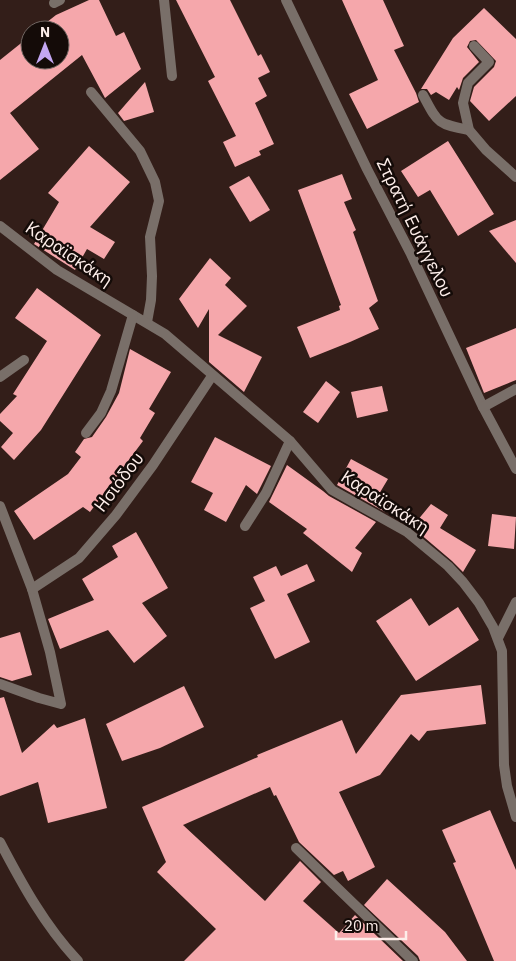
<svg xmlns="http://www.w3.org/2000/svg" width="516" height="961" font-family="'IBM Plex Sans',sans-serif">
	<style>
		.building { fill: #f5a7ab }
		.lines { fill: none; stroke-linecap: round; stroke-linejoin: round }
		.service { stroke: #796f69; stroke-width: 10 }
		.minor { stroke: #796f69; stroke-width: 10 }
		.labels { text-anchor: middle; stroke-width: 5; stroke-linejoin: round; paint-order: stroke }
		.street-label { font-size: 18px; fill: #fdeeea; stroke: #140b08 }
	</style>
	<rect width="100%" height="100%" fill="#331e19"/>
	<g class="building">
		<polygon points="89,0 99,0 116,36 124,32 141,69 105,98 82,55 10,113 39,149 0,180 0,60 30,36 30,60 60,60 60,30 37,30 56,15"/>
		<polygon points="176,0 230,0 258,56 261,54 270,72 258,78 267,96 255,103 274,144 259,151 261,155 235,167 223,142 236,136 208,81 215,77"/>
		<polygon points="342,0 383,0 404,46 394,50 416,93 419,102 367,129 349,94 378,80"/>
		<polygon points="484,8 516,39 516,96 489,121 470,101 474,87 494,67 496,61 476,40 470,41 467,47 479,62 463,78 459,90 457,87 449,100 436,92 431,95 427,89 421,89 453,38"/>
		<polygon points="145,82 154,112 124,121 118,113"/>
		<polygon points="448,141 494,214 458,236 430,190 418,197 401,171"/>
		<polygon points="89,146 130,182 90,227 115,242 104,259 87,249 75,270 34,244 59,202 48,193"/>
		<polygon points="342,174 352,199 344,202 356,230 353,232 378,301 369,308 379,329 350,342 310,358 297,327 340,310 339,306 341,305 298,190"/>
		<polygon points="249,176 270,210 250,222 229,187"/>
		<polygon points="516,220 516,263 489,231"/>
		<polygon points="210,258 231,278 225,285 247,306 218,335 262,357 244,392 209,362 209,309 198,328 179,299"/>
		<polygon points="37,288 101,335 41,430 14,460 1,447 13,433 0,421 0,414 17,396 13,394 47,341 15,318"/>
		<polygon points="516,328 516,380 484,393 466,348"/>
		<polygon points="130,349 171,372 149,409 155,413 140,438 143,441 90,512 83,507 34,540 14,511 68,474 81,457 75,452 84,439 92,437 106,417 119,393"/>
		<polygon points="326,381 340,392 318,423 303,412"/>
		<polygon points="382,386 388,411 357,418 351,392"/>
		<polygon points="215,437 271,466 257,494 246,485 226,522 204,510 213,493 191,482"/>
		<polygon points="351,459 388,479 379,494 391,500 385,512 337,485"/>
		<polygon points="287,465 323,491 329,496 376,522 355,548 362,553 352,572 303,533 307,529 269,502"/>
		<polygon points="431,504 448,515 440,528 476,550 463,572 452,561 412,527"/>
		<polygon points="492,514 516,517 514,549 488,546"/>
		<polygon points="136,532 168,588 142,603 167,636 134,663 108,630 60,649 48,619 94,600 82,579 118,557 112,546"/>
		<polygon points="307,564 315,581 287,594 310,642 275,659 250,608 265,601 253,577 276,566 281,576"/>
		<polygon points="411,598 429,626 458,607 479,640 416,681 376,621"/>
		<polygon points="20,632 32,675 12,681 0,677 0,638"/>
		<polygon points="481,685 486,724 427,731 419,741 411,734 380,775 339,792 375,867 348,881 343,871 334,875 299,842 276,795 274,796 270,787 183,825 265,901 300,861 321,882 303,901 339,933 355,915 403,961 184,961 216,929 157,872 166,862 142,807 258,757 257,755 342,720 356,754 401,695"/>
		<polygon points="184,686 204,727 160,748 122,761 106,724"/>
		<polygon points="4,697 22,753 54,724 57,728 85,718 107,808 48,823 38,782 0,796 0,698"/>
		<polygon points="490,810 516,870 516,961 494,961 453,863 456,862 442,830"/>
		<polygon points="387,879 445,932 467,961 420,961 418,956 364,905"/>
	</g>
	<g class="lines">
		<polyline class="service" points="245,526 266,493 290,441"/>
		<g class="minor">
			<polyline points="164,0 172,76"/>
			<polyline points="286,0 367,169 411,254 483,407 516,469"/>
			<polyline points="54,3 60,0"/>
			<polyline points="474,46 489,62 468,83 463,103 469,130 486,150 516,177"/>
			<polyline points="91,92 140,151 155,182 159,201 150,237 152,276 151,300 147,322"/>
			<path d="M423 95C438 123 437 124 469 130"/>
			<polyline points="0,226 57,270 165,334 290,441 332,490 407,532 448,566 463,582 479,603 493,627 502,651 504,765 507,786 516,817"/>
			<polyline points="0,377 24,360"/>
			<polyline points="483,407 516,389"/>
			<polyline points="86,433 101,413 111,391 133,315"/>
			<polyline points="0,506 32,589 50,652 61,704 39,698 0,684"/>
			<polyline points="32,589 79,558 116,515 153,465 212,376"/>
			<polyline points="498,638 516,602"/>
			<path d="M0 842C22 884 45 926 78 961"/>
			<polyline points="296,848 413,961"/>
		</g>
	</g>
	<g class="labels">
		<g class="street-label">
			<text transform="translate(415 228) rotate(64)" y="6">Στρατή Ευάγγελου</text>
			<text transform="translate(69 254) rotate(34)" y="6">Καραϊσκάκη</text>
			<text transform="translate(119 482) rotate(-53)" y="6">Ησιόδου</text>
			<text transform="translate(385 502) rotate(33)" y="6">Καραϊσκάκη</text>
		</g>
	</g>
	<g transform="translate(45 45)"><circle r="24" fill="#140b08" stroke="#716662"/>
	<path d="M0-4L9 19L0 12L-9 19Z" fill="#c3a7f2"/>
	<text y="-8" font-size="14" font-weight="bold" text-anchor="middle" fill="#fdeeea">N</text>
	</g>
	<path d="M336 931v8h70v-8" fill="none" stroke="#fdeeea" stroke-width="2.5"/>
	<text x="344" y="931" font-size="15" fill="#fdeeea" stroke="#140b08" stroke-width="4" paint-order="stroke">20 m</text>
</svg>
